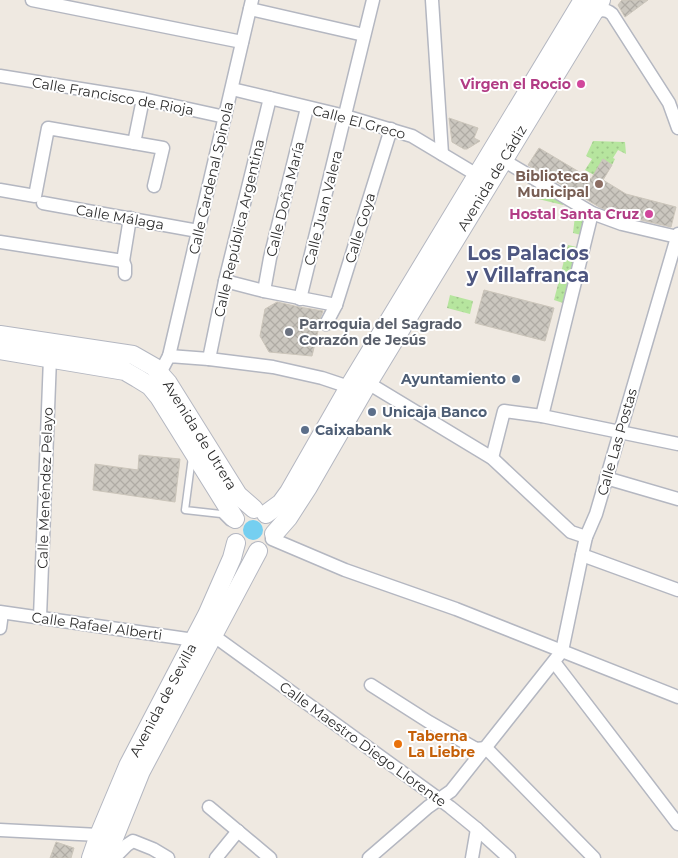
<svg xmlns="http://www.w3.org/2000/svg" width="678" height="858" font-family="Montserrat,sans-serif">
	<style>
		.grass { fill: url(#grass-dots) }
		.water { fill: #75cff0 }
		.building { fill: url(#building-cross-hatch); stroke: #cbc5ba }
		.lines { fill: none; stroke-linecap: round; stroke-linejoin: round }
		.lane-casing { stroke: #b4b7c1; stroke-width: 9 }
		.street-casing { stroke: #b4b7c1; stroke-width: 15 }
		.secondary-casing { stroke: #b4b7c1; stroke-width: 20 }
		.lane { stroke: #fff; stroke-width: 6 }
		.street { stroke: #fff; stroke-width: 12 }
		.secondary { stroke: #fff; stroke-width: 18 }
		.hotel-dot { fill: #d1479c; stroke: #fff; stroke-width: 2 }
		.education-dot { fill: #8d6e63; stroke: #fff; stroke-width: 2 }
		.worship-dot { fill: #6b7280; stroke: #fff; stroke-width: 2 }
		.service-dot { fill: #5c6f8a; stroke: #fff; stroke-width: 2 }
		.food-dot { fill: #e8710a; stroke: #fff; stroke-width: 2 }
		.labels { text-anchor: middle; stroke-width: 4; stroke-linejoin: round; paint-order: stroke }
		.hotel-label { font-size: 14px; font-weight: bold; fill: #b23c85; stroke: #fff; text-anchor: end }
		.street-label { font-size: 14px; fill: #2e2e2e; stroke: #fff }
		.education-label { font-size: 14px; font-weight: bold; fill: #785e54; stroke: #fff; text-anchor: end }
		.worship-label { font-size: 14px; font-weight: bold; fill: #5b616d; stroke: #fff; text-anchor: start }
		.service-label { font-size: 14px; font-weight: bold; fill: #4e5e75; stroke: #fff; text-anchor: start }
		.food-label { font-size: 14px; font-weight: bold; fill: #c56008; stroke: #fff; text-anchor: start }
		.district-label { font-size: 19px; font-weight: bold; fill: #4d5680; stroke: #fff }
	</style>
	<defs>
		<pattern id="grass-dots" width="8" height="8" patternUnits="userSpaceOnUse" patternTransform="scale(1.25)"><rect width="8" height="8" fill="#b6e59e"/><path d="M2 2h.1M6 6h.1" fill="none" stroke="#9dc588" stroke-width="1.8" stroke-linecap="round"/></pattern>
		<pattern id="building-cross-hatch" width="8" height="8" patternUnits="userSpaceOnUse" patternTransform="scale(1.25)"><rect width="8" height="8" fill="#cbc7bf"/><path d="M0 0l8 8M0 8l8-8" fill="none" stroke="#afaba4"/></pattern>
	</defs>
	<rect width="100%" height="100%" fill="#efe9e1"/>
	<g class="grass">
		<polygon points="593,141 625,142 626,154 618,150 613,158 615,159 612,165 603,159 594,175 585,170 592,159 586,156"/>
		<polygon points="541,187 563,200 563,205 534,198"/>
		<polygon points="572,205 582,213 585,216 581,235 573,233 575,216 571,209"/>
		<polygon points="568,245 577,247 563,303 554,300"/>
		<polygon points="450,295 473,301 470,314 447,308"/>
	</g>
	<circle class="water" cx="253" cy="530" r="10"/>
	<g class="building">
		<polygon points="622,0 648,0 625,17 618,5"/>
		<polygon points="449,118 478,128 474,138 480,141 467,149 464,149 452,142"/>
		<polygon points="539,148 591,179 603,159 612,165 603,180 626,194 676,207 671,227 624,216 601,208 528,165"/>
		<polygon points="484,290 554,308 545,341 475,323"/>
		<polygon points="277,302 299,307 323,311 319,321 319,327 312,356 269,352 260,336 265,309"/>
		<polygon points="139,455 180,459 175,502 93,490 95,464 138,470"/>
		<polygon points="56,842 74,848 71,858 50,858"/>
	</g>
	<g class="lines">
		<defs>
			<polyline id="lane" points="192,457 185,510 221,514 229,522"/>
			<g id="street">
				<polyline points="32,0 242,42"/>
				<polyline points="432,0 442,154"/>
				<polyline points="250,9 364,35"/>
				<path d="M593 14C599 10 605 8 612 14L669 103 678 128"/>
				<polyline points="0,76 143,99 225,117"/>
				<polyline points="232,89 345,116 412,136 477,175"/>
				<polyline points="134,143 143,99"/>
				<polyline points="503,160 592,213 622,224 677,237"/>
				<polyline points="0,190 35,196 48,128 163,148 154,186"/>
				<polyline points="43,203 198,231"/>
				<polyline points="0,242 123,261 130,218"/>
				<polyline points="123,261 125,266 125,274"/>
				<polyline points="225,281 264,291 336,305"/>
				<polyline points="264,291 270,258 307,108"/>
				<polyline points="300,299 373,0"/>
				<polyline points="326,324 336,305 391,129"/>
				<polyline points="169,356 252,0"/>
				<polyline points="209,359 225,281 270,98"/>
				<polyline points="160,373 169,356 209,359 273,367 322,378 349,387 368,383 492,458 571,532 586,537"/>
				<polyline points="542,416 592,213"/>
				<polyline points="492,458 504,411 542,416 678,444"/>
				<polyline points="606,478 678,499"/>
				<polyline points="272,539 345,570 456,609 678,697"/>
				<polyline points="582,555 678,590"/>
				<polyline points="0,612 194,640"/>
				<polyline points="40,617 50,358"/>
				<polyline points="0,628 2,613"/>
				<polyline points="214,636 450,807 477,829 509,858"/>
				<polyline points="554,662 678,824"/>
				<polyline points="371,685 429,722 476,749 486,748 594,858"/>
				<polyline points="209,807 270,858"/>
				<polyline points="0,830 99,835 105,839"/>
				<polyline points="114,858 127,845 133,841 153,849 168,858"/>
				<polyline points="216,858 238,831"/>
				<polyline points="369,858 428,807 451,791 562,651 582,555 586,537 596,514 678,234"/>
				<polyline points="472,858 477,829"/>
			</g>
			<g id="secondary">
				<polyline points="0,335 133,355 154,367 168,383 238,495 254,509"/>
				<polyline points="0,350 125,371 137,378 150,386 159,397 235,519"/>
				<polyline points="266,514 281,503 289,492 349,387 583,0"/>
				<polyline points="274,534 288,518 308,487 368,383 601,0"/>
				<polyline points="91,858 99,835 128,766 207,615 232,558 236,543"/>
				<polyline points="106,858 141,771 258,551"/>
			</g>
		</defs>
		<use href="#lane" class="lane-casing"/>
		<use href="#street" class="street-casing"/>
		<use href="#secondary" class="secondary-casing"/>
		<use href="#lane" class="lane"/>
		<use href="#street" class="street"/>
		<use href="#secondary" class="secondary"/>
	</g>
	<g class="hotel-dot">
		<circle cx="581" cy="84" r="5"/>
		<circle cx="649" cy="214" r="5"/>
	</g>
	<circle class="education-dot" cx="599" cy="184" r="5"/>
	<circle class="worship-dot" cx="289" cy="332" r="5"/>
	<g class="service-dot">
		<circle cx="516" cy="379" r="5"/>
		<circle cx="372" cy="412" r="5"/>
		<circle cx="305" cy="430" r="5"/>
	</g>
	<circle class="food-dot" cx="398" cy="744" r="5"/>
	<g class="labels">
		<g class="hotel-label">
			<text x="571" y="89">Virgen el Rocio</text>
			<text x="639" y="219">Hostal Santa Cruz</text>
		</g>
		<g class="street-label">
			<text transform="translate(113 96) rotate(10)" y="5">Calle Francisco de Rioja</text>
			<text transform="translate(359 122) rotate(15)" y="5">Calle El Greco</text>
			<text transform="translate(211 178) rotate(-77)" y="5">Calle Cardenal Spinola</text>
			<text transform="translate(492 178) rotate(-59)" y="5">Avenida de Cádiz</text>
			<text transform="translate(285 199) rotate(-76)" y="5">Calle Doña María</text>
			<text transform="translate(323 208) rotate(-76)" y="5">Calle Juan Valera</text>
			<text transform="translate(120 217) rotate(10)" y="5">Calle Málaga</text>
			<text transform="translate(239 228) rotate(-77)" y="5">Calle República Argentina</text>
			<text transform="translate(360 228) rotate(-73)" y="5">Calle Goya</text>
			<text transform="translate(200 435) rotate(58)" y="5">Avenida de Utrera</text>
			<text transform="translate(617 442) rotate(-74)" y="5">Calle Las Postas</text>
			<text transform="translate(45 488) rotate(-88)" y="5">Calle Menéndez Pelayo</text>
			<text transform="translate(97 626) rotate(8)" y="5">Calle Rafael Alberti</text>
			<text transform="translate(163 700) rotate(-62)" y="5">Avenida de Sevilla</text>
			<text transform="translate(363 744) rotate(36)" y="5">Calle Maestro Diego Llorente</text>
		</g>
		<g class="education-label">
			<text x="589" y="181">Biblioteca<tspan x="589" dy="16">Municipal</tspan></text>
		</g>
		<g class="worship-label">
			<text x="299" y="329">Parroquia del Sagrado<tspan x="299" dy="16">Corazón de Jesús</tspan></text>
		</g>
		<g class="service-label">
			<text x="506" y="384" text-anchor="end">Ayuntamiento</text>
			<text x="382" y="417">Unicaja Banco</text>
			<text x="315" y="435">Caixabank</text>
		</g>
		<g class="food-label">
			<text x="408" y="741">Taberna<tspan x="408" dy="16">La Liebre</tspan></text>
		</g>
		<g class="district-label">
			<text x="528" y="260">Los Palacios<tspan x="528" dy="22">y Villafranca</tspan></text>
		</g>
	</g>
</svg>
